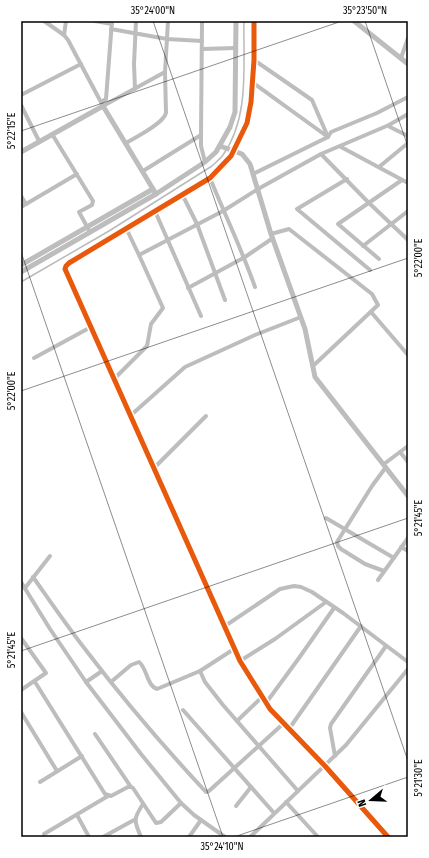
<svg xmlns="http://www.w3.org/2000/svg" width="429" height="858" font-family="'Fira Sans Condensed',sans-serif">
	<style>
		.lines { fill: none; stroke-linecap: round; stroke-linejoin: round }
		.stream { stroke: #bababa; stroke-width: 1.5 }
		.minor { stroke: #bdbdbd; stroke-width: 4 }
		.tertiary { stroke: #bdbdbd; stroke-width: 5 }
		.cycleway-casing { stroke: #fff; stroke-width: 8 }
		.cycleway { stroke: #e8590c; stroke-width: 5 }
		.ticks { fill: none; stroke: #000; stroke-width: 1; stroke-opacity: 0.45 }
		.neatline { fill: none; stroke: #000; stroke-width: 1.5 }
		.ticks-label { font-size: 10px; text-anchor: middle; fill: #000 }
	</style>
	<rect width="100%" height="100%" fill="#fff"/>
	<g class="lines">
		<path class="stream" d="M21 282 109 231 212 166C215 163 220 159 223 155 250 117 243 65 244 21"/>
		<g class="minor">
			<polyline points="44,21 64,35 68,40 103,106 165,72"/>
			<polyline points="95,21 112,24"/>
			<polyline points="202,21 201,135 201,146 205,162"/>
			<polyline points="111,29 167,39 202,41"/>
			<polyline points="64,35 66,21"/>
			<polyline points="202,49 236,48"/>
			<polyline points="401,58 408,38"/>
			<polyline points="252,82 328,137 331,132 377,113 408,97"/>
			<polyline points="135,89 134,64 136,21"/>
			<polyline points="21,95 81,64"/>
			<polyline points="101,102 106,99 112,21"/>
			<polyline points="21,105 39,141"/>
			<polyline points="389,125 390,127 408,136"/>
			<polyline points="52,134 93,201 92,205 79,212 90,232"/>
			<path d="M126 143C136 137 163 124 166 113L165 72 168 21"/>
			<polyline points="341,147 408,183"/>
			<polyline points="321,154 368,202 408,240"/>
			<polyline points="379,167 408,143"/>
			<polyline points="143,171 201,135"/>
			<polyline points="253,174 328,137 312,100 254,60"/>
			<path d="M210 178C225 215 242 250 255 287"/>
			<polyline points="347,179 297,209 370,270"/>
			<polyline points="21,196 26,204"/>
			<polyline points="183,196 197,224 225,300"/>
			<polyline points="21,207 77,174"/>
			<polyline points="155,211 201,316"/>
			<polyline points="126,228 139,255 223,211 258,189 321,154 389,125 408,114"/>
			<polyline points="271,234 289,229 372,294 378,305 313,366"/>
			<polyline points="363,246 408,211"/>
			<polyline points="379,259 338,224 402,180"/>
			<polyline points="188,288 245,257 273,238"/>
			<polyline points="371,312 408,355"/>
			<polyline points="34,358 91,327"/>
			<polyline points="114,379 147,346 151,324 163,308 139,255"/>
			<polyline points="130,416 185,367 255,335 301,317"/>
			<polyline points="400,452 408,462"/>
			<polyline points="384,464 408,446"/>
			<polyline points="154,468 206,416"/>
			<polyline points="326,518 394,558"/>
			<polyline points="401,547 408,551"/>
			<polyline points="384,571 365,564 341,549 338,546 337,542 372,486 386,467"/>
			<path d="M33 577C50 601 67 626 85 649 123 699 163 746 206 792L209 791 284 723"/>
			<polyline points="378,580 408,538"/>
			<polyline points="21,582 50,629 86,682 141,754 181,803 194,815 225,837"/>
			<polyline points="25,588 50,556"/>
			<polyline points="225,626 280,589 294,586 301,587 312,592 343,613 408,662"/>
			<polyline points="21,638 46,673 21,690"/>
			<polyline points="240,661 275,639 326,602"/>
			<polyline points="200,671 205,682 223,705 298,791"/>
			<polyline points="35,682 105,794 111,796 128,787 131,787 133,788 156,823 161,822 181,803"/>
			<polyline points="86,682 102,671"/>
			<path d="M111 682 131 665 139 662C147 668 147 686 157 689L200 671 234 649"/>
			<polyline points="266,703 299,658 334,608"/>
			<polyline points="183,710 274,813"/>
			<polyline points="21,712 57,771"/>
			<polyline points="237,721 262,697"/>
			<polyline points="289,729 361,626"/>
			<polyline points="95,734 131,787"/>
			<polyline points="335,756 330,728 331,724 386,646"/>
			<polyline points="40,782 82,756"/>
			<polyline points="286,802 318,837"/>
			<polyline points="236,806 251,787"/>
			<polyline points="77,815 89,837"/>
			<polyline points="44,834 108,796"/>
			<polyline points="103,837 134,820"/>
			<path d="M141 837C134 821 133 819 143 804"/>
			<polyline points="189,837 201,820"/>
			<polyline points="250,837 346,745 408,669"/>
		</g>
		<g class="tertiary">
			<polyline points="254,21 254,60 251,102 247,123 231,156 210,178 69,263 66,266 65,269 240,661 270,709 325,766 388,837"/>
			<polyline points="354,21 408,64"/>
			<polyline points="220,146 242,154 250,164 271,234 305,329 315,377 408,496"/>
			<polyline points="21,152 103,106 156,194"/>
			<polyline points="21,265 153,189"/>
			<polyline points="21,272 156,194 205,162 216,152 230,127 235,112 236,21"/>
		</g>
		<defs>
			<polyline id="cycleway" points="254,21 254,60 251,102 247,123 231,156 210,178 69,263 66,266 65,269 240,661 270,709 325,766 388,837"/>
		</defs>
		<use href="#cycleway" class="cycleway-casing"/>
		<use href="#cycleway" class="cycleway"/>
	</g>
	<path class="ticks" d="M153 21 408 761M365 21 408 147M21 131 342 21M21 252 223 837M21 391 408 258M21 651 408 518M234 837 408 777"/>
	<rect width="429" height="858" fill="none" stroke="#ffffff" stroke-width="44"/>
	<g transform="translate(371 800) rotate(251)" stroke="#ffffff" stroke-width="3" paint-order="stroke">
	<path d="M0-3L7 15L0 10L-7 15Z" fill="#000000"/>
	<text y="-6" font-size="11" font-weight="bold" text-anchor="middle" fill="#000000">N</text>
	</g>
	<rect x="22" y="22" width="385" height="814" class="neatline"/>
	<g class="ticks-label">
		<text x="153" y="14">35°24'00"N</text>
		<text x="365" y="14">35°23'50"N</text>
		<text transform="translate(11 131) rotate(-90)" y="4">5°22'15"E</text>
		<text transform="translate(418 258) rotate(-90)" y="4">5°22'00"E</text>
		<text transform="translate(11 391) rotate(-90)" y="4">5°22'00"E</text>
		<text transform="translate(418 518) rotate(-90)" y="4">5°21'45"E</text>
		<text transform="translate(11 650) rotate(-90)" y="4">5°21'45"E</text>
		<text transform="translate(418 778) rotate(-90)" y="4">5°21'30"E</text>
		<text x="222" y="850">35°24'10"N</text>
	</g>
</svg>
